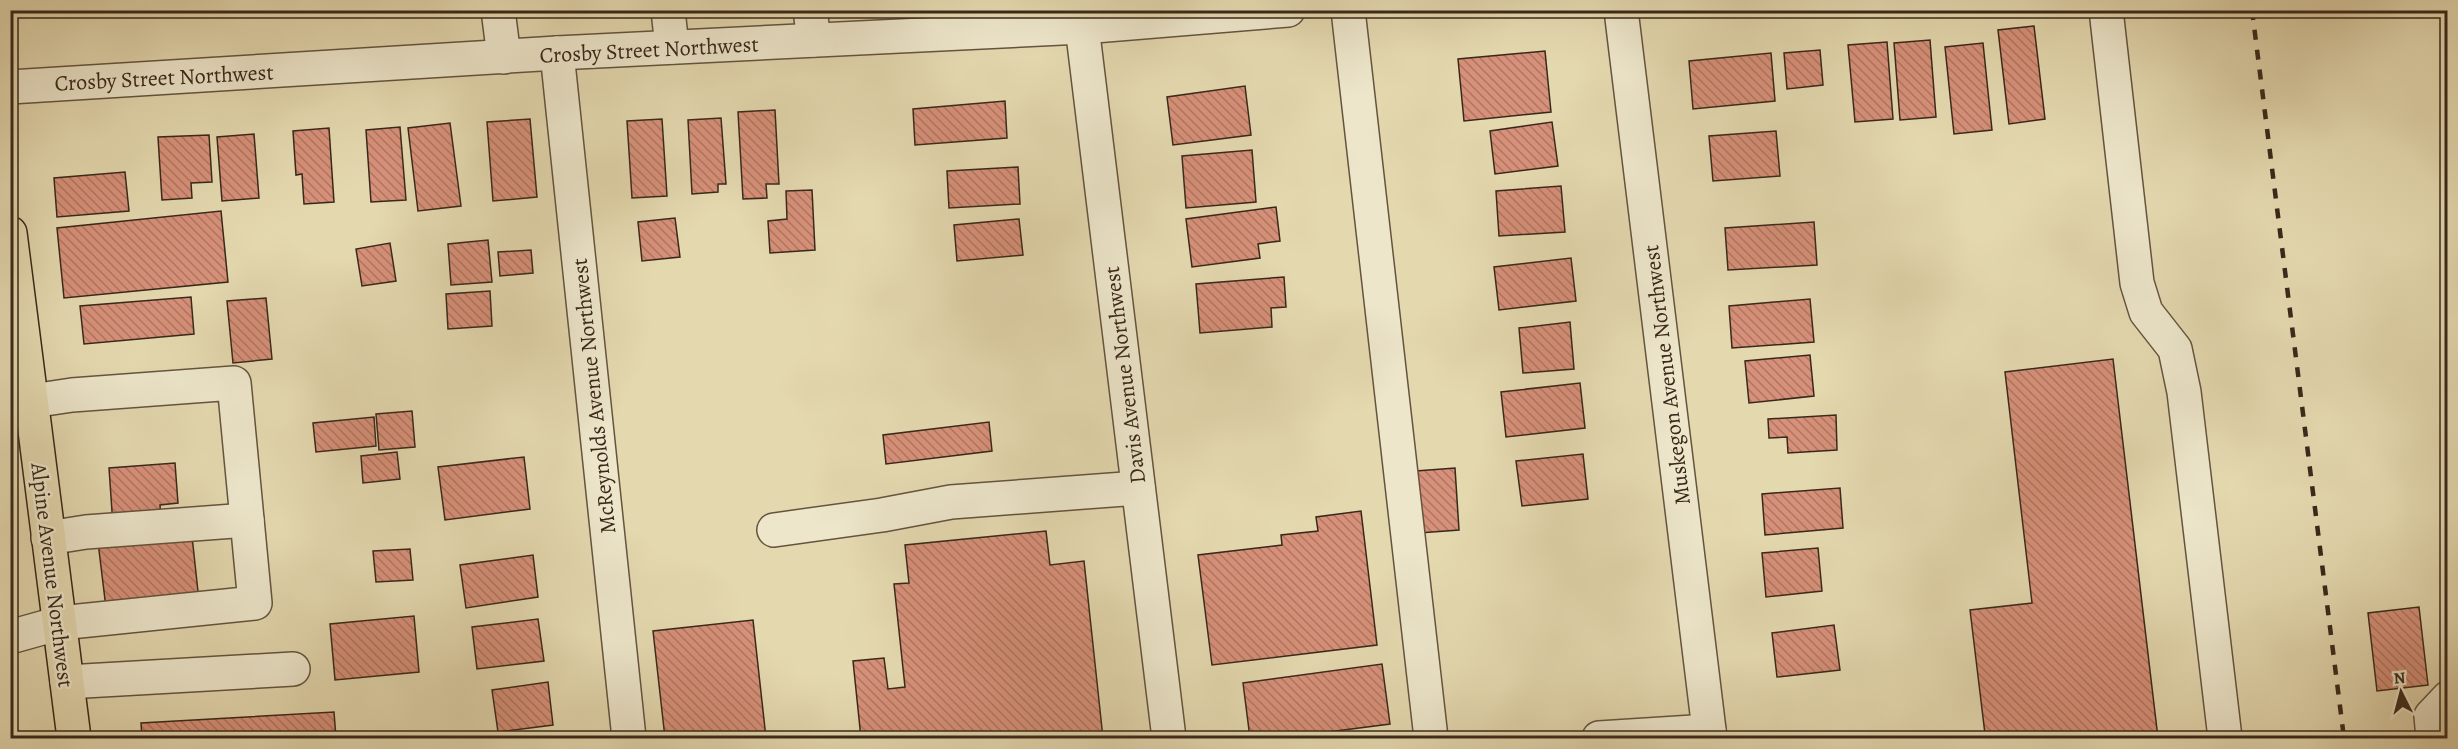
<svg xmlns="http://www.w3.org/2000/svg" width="2458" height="749" font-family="Alegreya,serif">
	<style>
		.building { fill: url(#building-back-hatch); stroke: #39281a; stroke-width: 1.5 }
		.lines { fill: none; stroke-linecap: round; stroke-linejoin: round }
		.minor-casing { stroke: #64543f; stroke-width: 36 }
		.major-casing { stroke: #39281a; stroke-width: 36 }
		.minor { stroke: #ede6cb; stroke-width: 33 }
		.major { stroke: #e4d8af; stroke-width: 33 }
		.rail { stroke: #39281a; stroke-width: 4.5; stroke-dasharray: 10 10; stroke-linecap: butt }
		.labels { text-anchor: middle; stroke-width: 5; stroke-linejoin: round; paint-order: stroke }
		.street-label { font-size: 22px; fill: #39281a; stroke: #ede6cb }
	</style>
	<defs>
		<pattern id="building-back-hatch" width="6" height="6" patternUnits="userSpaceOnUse" patternTransform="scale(1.5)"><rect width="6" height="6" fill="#d79079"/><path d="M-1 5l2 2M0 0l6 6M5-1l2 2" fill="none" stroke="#af7662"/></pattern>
	</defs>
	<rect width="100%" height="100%" fill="#e4d8af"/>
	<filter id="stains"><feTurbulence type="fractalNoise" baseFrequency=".00333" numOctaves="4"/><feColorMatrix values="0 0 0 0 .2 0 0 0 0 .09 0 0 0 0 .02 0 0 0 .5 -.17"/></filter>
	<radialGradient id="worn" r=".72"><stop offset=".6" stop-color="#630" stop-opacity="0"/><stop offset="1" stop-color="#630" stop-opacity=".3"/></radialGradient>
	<g class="building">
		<polygon points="2034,26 2045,119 2009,124 1998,30"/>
		<polygon points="1930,40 1936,117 1900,120 1894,43"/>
		<polygon points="1887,42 1893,119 1855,122 1848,45"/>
		<polygon points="1983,43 1992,130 1954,134 1945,47"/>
		<polygon points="1820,50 1823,85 1787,89 1784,53"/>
		<polygon points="1545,51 1551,112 1464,121 1458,59"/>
		<polygon points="1771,53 1775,101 1693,109 1689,61"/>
		<polygon points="1245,86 1251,135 1173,145 1167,97"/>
		<polygon points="1005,101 1007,138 915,145 913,109"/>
		<polygon points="775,110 779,184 766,184 767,198 743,199 738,112"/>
		<polygon points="721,118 726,184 718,184 718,192 692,194 688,120"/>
		<polygon points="530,119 537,197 493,201 487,122"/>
		<polygon points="662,119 667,196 632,198 627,121"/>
		<polygon points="1552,122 1558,166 1495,174 1490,131"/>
		<polygon points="450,123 461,206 418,211 408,128"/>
		<polygon points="400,127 406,200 371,202 366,130"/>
		<polygon points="329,128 334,202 304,204 302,174 296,175 293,131"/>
		<polygon points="1776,131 1780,176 1713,181 1709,136"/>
		<polygon points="254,134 259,198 222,201 217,137"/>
		<polygon points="209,135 212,182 191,183 192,198 162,200 158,137"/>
		<polygon points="1252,150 1256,202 1186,208 1182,156"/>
		<polygon points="1018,167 1020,204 949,208 947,171"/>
		<polygon points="125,172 129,211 57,217 54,178"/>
		<polygon points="1561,186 1565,232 1499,236 1496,191"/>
		<polygon points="812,190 815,250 770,253 768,221 787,219 786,191"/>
		<polygon points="1276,207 1280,241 1258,244 1260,258 1192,267 1186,219"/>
		<polygon points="221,211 228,282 64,298 57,228"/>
		<polygon points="675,218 680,257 642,261 638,222"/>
		<polygon points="1019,219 1023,255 957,261 954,225"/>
		<polygon points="1814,222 1817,265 1728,270 1725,228"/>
		<polygon points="488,240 492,282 451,285 448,244"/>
		<polygon points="390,243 396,281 362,286 356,249"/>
		<polygon points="531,250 533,273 500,276 498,252"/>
		<polygon points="1571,258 1576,301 1499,310 1494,267"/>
		<polygon points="1284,277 1286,307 1271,308 1272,327 1200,333 1196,284"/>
		<polygon points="490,291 492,326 448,329 446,294"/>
		<polygon points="191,297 194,334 84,344 80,306"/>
		<polygon points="266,298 272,359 233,363 227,301"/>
		<polygon points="1810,299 1814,342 1732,348 1729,306"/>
		<polygon points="1570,322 1574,369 1523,373 1519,328"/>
		<polygon points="1810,355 1814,396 1749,403 1745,361"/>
		<polygon points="2113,359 2158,738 1944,738 1985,734 1970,610 2032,603 2005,372"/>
		<polygon points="1580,383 1585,428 1506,437 1501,392"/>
		<polygon points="412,411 415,447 379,450 376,414"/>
		<polygon points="1836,415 1837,450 1788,453 1787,437 1769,438 1768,419"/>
		<polygon points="374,417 376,446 316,452 313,423"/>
		<polygon points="989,422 992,451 886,464 883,435"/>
		<polygon points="397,452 400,479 363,483 361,456"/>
		<polygon points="1583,454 1588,499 1522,506 1516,461"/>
		<polygon points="524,457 530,509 445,520 438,467"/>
		<polygon points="175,463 178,503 160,505 161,522 113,526 109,468"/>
		<polygon points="1455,468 1459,530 1419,533 1416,471"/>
		<polygon points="1840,488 1843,528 1765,535 1762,494"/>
		<polygon points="1361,511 1377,645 1212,665 1198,555 1282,545 1281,535 1318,531 1316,517"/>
		<polygon points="1046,531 1050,565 1084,561 1103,738 861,738 853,661 884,658 888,689 905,687 894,584 909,583 905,545"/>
		<polygon points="192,536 199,601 106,608 98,542"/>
		<polygon points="1818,548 1822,591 1766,597 1762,553"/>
		<polygon points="410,549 413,580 376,582 373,551"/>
		<polygon points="533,555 538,597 466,608 460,565"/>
		<polygon points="2419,607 2428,685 2377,691 2368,613"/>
		<polygon points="414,616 419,672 335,680 330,624"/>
		<polygon points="538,619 544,661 477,669 472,627"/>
		<polygon points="753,620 766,738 665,738 653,631"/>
		<polygon points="1834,625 1840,670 1777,677 1772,633"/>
		<polygon points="1382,664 1390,724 1281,738 1250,738 1243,683"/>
		<polygon points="548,682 553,725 498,732 492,690"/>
		<polygon points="334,712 336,738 142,738 141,723"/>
	</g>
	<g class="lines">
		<defs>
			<g id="minor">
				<polyline points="498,10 504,57"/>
				<polyline points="668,10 672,47"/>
				<polyline points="810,10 814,40"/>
				<polyline points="1080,10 1169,738"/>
				<polyline points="1348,10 1431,738"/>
				<polyline points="1621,10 1710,738"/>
				<polyline points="2106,10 2137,283 2146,312 2175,349 2184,392 2225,738"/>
				<polyline points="557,53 629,738"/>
				<polyline points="10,87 557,53 1082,27 1288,10"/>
				<polyline points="774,530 882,515 951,502 1138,488"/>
				<polyline points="48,538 86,532 247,520"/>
				<polyline points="10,637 60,623 255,603 234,383 72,395 32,401"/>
				<polyline points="67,682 293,669"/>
				<polyline points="1599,738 1709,731"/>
				<polyline points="2433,738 2431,716 2448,698"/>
			</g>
			<polyline id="major" points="10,233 74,738"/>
		</defs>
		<use href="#minor" class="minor-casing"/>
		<use href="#major" class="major-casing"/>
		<use href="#minor" class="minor"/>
		<use href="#major" class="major"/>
		<polyline class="rail" points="2252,10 2344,738"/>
	</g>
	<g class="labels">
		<g class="street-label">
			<text transform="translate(649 49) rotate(-3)" y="8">Crosby Street Northwest</text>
			<text transform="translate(164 77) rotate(-3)" y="8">Crosby Street Northwest</text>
			<text transform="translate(1124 375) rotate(-97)" y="8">Davis Avenue Northwest</text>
			<text transform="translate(1666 375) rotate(-97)" y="8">Muskegon Avenue Northwest</text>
			<text transform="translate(593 396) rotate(-96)" y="8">McReynolds Avenue Northwest</text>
			<text transform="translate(53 575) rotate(83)" y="8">Alpine Avenue Northwest</text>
		</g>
	</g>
	<rect width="2458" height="749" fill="none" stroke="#e4d8af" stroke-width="36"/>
	<rect x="12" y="12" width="2434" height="725" fill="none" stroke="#39281a" stroke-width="3"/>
	<rect x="18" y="18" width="2422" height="713" fill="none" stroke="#39281a" stroke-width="1.5"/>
	<g transform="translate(2401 692) rotate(354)" stroke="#ede6cb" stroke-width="4.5" paint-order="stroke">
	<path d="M0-4.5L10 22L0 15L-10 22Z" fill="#39281a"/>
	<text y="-9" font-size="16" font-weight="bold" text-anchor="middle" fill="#39281a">N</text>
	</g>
	<rect width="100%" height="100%" filter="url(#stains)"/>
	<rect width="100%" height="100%" fill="url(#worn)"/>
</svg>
